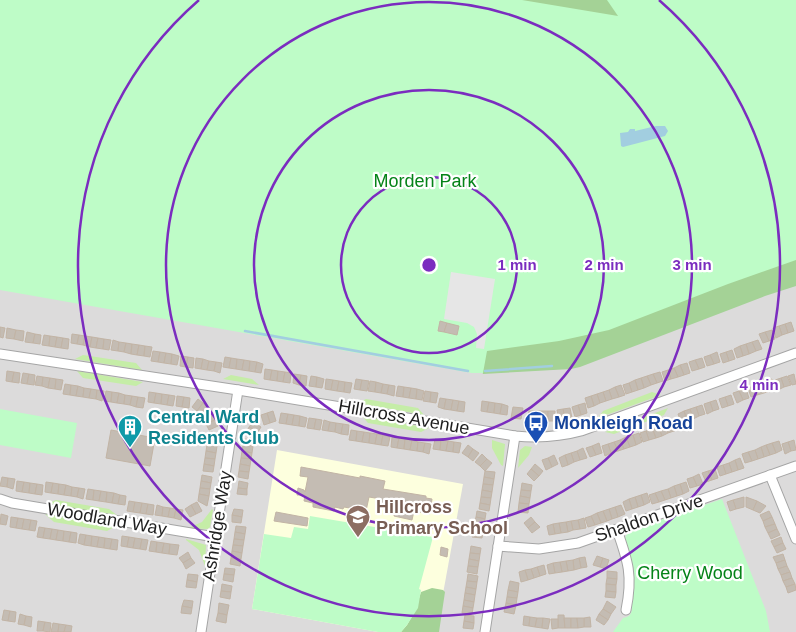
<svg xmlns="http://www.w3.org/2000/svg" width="796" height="632" font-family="Helvetica,sans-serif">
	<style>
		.residential { fill: #dcdbdb }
		.education { fill: #fdffde }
		.grass { fill: #c5eda7 }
		.forest { fill: #a4d296 }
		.park { fill: #befcc7 }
		.parking { fill: #e6e6e6 }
		.water { fill: #a2cee0 }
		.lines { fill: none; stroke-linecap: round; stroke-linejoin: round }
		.stream { stroke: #a2cee0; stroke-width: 2.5 }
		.building { fill: #c4bcb3; stroke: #c2b4a5 }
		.minor-casing { stroke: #a5a5a5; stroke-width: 11 }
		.minor { stroke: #fff; stroke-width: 9 }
		.ring { fill: none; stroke: #7b2cbf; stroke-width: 2.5 }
		.labels { text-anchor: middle; stroke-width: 4.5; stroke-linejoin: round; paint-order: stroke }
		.park-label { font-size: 18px; fill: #058318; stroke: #fff }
		.culture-label { font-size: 18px; font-weight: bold; fill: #0d838f; stroke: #fff; text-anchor: start }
		.street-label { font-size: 18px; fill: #1e1e1e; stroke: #fff }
		.transit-label { font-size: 18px; font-weight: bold; fill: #164399; stroke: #fff; text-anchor: start }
		.education-label { font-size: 18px; font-weight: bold; fill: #785e54; stroke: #fff; text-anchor: start }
		.centre { fill: #7b2cbf; stroke: #fff; stroke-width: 2.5 }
		.ring-label { font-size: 15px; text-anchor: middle; font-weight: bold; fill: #7b2cbf; stroke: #fff; stroke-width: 4.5; stroke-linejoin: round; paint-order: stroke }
	</style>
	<rect width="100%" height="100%" fill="#f0ede4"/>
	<polygon class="residential" points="796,284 796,632 0,632 0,290"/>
	<polygon class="education" points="277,450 463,484 436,632 378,632 252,609"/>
	<g class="grass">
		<polygon points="83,355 136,363 142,370 75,359"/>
		<polygon points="77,371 143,382 136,386 83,378"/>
		<polygon points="231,375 252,379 259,385 223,379"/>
		<polygon points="652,392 661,395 598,418 603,411"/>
		<polygon points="366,399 418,408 424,415 358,403"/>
		<polygon points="668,408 664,415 614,434 605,432"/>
		<polygon points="362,416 429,428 421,432 368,423"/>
		<polygon points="492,440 505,444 503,466 501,465 492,448"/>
		<polygon points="525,446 532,447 529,455 518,468 520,450"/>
		<polygon points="56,500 109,509 118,516 47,504"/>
		<polygon points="212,509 213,510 210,527 208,529 188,528 202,522"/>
		<polygon points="45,514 116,526 107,531 54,522"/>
		<polygon points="186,539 206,545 205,566 199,550 186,540"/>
	</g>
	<g class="forest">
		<polygon points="456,0 614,0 635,21"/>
		<polygon points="796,250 796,286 765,296 580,367 571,369 483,374 443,276"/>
		<polygon points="432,588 443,590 445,592 439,632 401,632 407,625 415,611 421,592"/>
	</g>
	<g class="park">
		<polygon points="0,0 522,0 618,16 607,0 796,0 796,260 728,284 609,330 559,341 487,351 483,373 472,373 0,290"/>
		<polygon points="0,409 77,423 71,458 0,445"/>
		<path d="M722 499 766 611 770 632H613L623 618C629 617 631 615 632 609L624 539 629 531Z"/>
		<polygon points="310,516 433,537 419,589 421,590 418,608 407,625 401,632 378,632 252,609 264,534 291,538 294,527 308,529"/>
	</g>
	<polygon class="parking" points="451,272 495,279 484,349 476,348 477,334 474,327 467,323 444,319"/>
	<polygon class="water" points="656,126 665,126 668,131 665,136 623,147 621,146 620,133 628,132 630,129 635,129 635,131"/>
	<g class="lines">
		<g class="stream">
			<polyline points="245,331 468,371"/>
			<polyline points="485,371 552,366"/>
		</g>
	</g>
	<g class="building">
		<polygon points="440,321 447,323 444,332 438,331"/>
		<polygon points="791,322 794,331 788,333 785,324"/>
		<polygon points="447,323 459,326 457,335 444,332"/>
		<polygon points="785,324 788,333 782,335 779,326"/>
		<polygon points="779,326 782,335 776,338 773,328"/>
		<polygon points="0,327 5,328 3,338 0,337"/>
		<polygon points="7,328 16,330 14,339 6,338"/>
		<polygon points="16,330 24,331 23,341 14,339"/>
		<polygon points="772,330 775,339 769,341 765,332"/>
		<polygon points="27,332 35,334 33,343 25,342"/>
		<polygon points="765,332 769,341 763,343 759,334"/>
		<polygon points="35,334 41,335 40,344 33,343"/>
		<polygon points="72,334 79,335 77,344 71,343"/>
		<polygon points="44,335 50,336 49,346 42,345"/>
		<polygon points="79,335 85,336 83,345 77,344"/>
		<polygon points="50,336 57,337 55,347 49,346"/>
		<polygon points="85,336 92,337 90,347 83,345"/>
		<polygon points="57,337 63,338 61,348 55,347"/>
		<polygon points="92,337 98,338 96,348 90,347"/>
		<polygon points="63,338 69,339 68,349 61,348"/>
		<polygon points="98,338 104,339 103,349 96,348"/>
		<polygon points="104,339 111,340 109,350 103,349"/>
		<polygon points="113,340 119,342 118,351 111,350"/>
		<polygon points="758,340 762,349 756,351 752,342"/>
		<polygon points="119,342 126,343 124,352 118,351"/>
		<polygon points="752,342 756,351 749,354 746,344"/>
		<polygon points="126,343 132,344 131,354 124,352"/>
		<polygon points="132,344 139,345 137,355 131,354"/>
		<polygon points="746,344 749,354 743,356 740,346"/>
		<polygon points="139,345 145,346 144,356 137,355"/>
		<polygon points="145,346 152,347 150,357 144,356"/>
		<polygon points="740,346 743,356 737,358 734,349"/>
		<polygon points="732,350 735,359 729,361 726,352"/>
		<polygon points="153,351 160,352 158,362 151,361"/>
		<polygon points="160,352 166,353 164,363 158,362"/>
		<polygon points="717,352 720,362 714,364 710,355"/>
		<polygon points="726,352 729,361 723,363 720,354"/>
		<polygon points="166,353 172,354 171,364 164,363"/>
		<polygon points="172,354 179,356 177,365 171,364"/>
		<polygon points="710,355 714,364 707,366 704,357"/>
		<polygon points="181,356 188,357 186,367 180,366"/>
		<polygon points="188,357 194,358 193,368 186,367"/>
		<polygon points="225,357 231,358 229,368 223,367"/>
		<polygon points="196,358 203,359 201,369 195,368"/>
		<polygon points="231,358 237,359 236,369 229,368"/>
		<polygon points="702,358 705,367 699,369 695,360"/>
		<polygon points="203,359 209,361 207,370 201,369"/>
		<polygon points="237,359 244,360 242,370 236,369"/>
		<polygon points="244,360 250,361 249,371 242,370"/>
		<polygon points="695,360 699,369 692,371 689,362"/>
		<polygon points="209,361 216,362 214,371 207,370"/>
		<polygon points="250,361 257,362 255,372 249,371"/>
		<polygon points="216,362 222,363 220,373 214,371"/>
		<polygon points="257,362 263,364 261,373 255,372"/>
		<polygon points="687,363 690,373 684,375 680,365"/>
		<polygon points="680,365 684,375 678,377 674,368"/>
		<polygon points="674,368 678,377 671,379 668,370"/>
		<polygon points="265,369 272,370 270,380 264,379"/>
		<polygon points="272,370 278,371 277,381 270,380"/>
		<polygon points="668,370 671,379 665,381 662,372"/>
		<polygon points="7,371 14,372 12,382 6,381"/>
		<polygon points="278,371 285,372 283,382 277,381"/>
		<polygon points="14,372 20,373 19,383 12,382"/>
		<polygon points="285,372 291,373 290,383 283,382"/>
		<polygon points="660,372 663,381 657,383 653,374"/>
		<polygon points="23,373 29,374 27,384 21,383"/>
		<polygon points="29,374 35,375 34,385 27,384"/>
		<polygon points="294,374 301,375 299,385 293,383"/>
		<polygon points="653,374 657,383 651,385 647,376"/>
		<polygon points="794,374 796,384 792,385 788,376"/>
		<polygon points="301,375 307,376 306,386 299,385"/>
		<polygon points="37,376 43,377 42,386 35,385"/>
		<polygon points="311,376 317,377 316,387 309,386"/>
		<polygon points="647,376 651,385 644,388 641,378"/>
		<polygon points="787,376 791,385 784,387 781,378"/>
		<polygon points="43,377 50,378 48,388 42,386"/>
		<polygon points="317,377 324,379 322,388 316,387"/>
		<polygon points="50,378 56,379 55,389 48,388"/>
		<polygon points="641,378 644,388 638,390 635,380"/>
		<polygon points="781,378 784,387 778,390 775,380"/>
		<polygon points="56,379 63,380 61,390 55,389"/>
		<polygon points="326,379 333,380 331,390 325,389"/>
		<polygon points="356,379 362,380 360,390 354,389"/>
		<polygon points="772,379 776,388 770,391 766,381"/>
		<polygon points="333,380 339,381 337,391 331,390"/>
		<polygon points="362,380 369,381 367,391 360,390"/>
		<polygon points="635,380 638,390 632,392 629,383"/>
		<polygon points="339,381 345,382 344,392 337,391"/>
		<polygon points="370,381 376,382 375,392 368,391"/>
		<polygon points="766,381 770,391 764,393 760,384"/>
		<polygon points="345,382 352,383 350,393 344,392"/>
		<polygon points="376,382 383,384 381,393 375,392"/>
		<polygon points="629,383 632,392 626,394 623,385"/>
		<polygon points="65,384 71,385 70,395 63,394"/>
		<polygon points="383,384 389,385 387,394 381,393"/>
		<polygon points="760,384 764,393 757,395 754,386"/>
		<polygon points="71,385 78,386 76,396 70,395"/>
		<polygon points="389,385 395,386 394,396 387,394"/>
		<polygon points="621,385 625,395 619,397 615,387"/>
		<polygon points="78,386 84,388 83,397 76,396"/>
		<polygon points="398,386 404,387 403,397 396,396"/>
		<polygon points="754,386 757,395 751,397 748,388"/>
		<polygon points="404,387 411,388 409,398 403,397"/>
		<polygon points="615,387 619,397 612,399 609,390"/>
		<polygon points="84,388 91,389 89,398 83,397"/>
		<polygon points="411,388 417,389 416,399 409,398"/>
		<polygon points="91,389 97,390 96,399 89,398"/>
		<polygon points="417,389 424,391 422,400 416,399"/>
		<polygon points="746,389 749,398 743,400 739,391"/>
		<polygon points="97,390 104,391 102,401 96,399"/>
		<polygon points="609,390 612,399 606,401 603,392"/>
		<polygon points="106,391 112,392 111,402 104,401"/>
		<polygon points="425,391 431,392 430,402 423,401"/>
		<polygon points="739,391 743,400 737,403 733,393"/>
		<polygon points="112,392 119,393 117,403 111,402"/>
		<polygon points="149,392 156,393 154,403 148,402"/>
		<polygon points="431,392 438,393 436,403 430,402"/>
		<polygon points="603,392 606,401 600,403 597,394"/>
		<polygon points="119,393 125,395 124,404 117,403"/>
		<polygon points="156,393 162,394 161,404 154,403"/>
		<polygon points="162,394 169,395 167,405 161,404"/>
		<polygon points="597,394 600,403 594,406 591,396"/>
		<polygon points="125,395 132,396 130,405 124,404"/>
		<polygon points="169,395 175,396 173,406 167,405"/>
		<polygon points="731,395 734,404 728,406 725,397"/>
		<polygon points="132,396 138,397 136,407 130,405"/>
		<polygon points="177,396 184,397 182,407 176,406"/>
		<polygon points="591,396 594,406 588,408 585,398"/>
		<polygon points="138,397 145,398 143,408 136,407"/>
		<polygon points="184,397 190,398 189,408 182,407"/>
		<polygon points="725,397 728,406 722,408 719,399"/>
		<polygon points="440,398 446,399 444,409 438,407"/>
		<polygon points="198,399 203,403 197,411 192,407"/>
		<polygon points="446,399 453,400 451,410 444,409"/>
		<polygon points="453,400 459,401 457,411 451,410"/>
		<polygon points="716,400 719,409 713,411 710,402"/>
		<polygon points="459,401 465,402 464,412 457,411"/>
		<polygon points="482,401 489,402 487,412 481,411"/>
		<polygon points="489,402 495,403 494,413 487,412"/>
		<polygon points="710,402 713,411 707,414 704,404"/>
		<polygon points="203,403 208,407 202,415 197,411"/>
		<polygon points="495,403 502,404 500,414 494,413"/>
		<polygon points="585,403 587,413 581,415 578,405"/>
		<polygon points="502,404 508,406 507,415 500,414"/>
		<polygon points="578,405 581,415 575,417 572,407"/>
		<polygon points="702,405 705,414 699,416 696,407"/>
		<polygon points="513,407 523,408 521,419 511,418"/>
		<polygon points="696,407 699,416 693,419 690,409"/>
		<polygon points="570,408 572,418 565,419 563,409"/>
		<polygon points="563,409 565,419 559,420 557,410"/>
		<polygon points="690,409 693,419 687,421 684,411"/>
		<polygon points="273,411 276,421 270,423 267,413"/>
		<polygon points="529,411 535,411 535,421 528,420"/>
		<polygon points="535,411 542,411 541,421 535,421"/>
		<polygon points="542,411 548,411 548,421 541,421"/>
		<polygon points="548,411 555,411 554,421 548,421"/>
		<polygon points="684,411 687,421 681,423 678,414"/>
		<polygon points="267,413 270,423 264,425 261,415"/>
		<polygon points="281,413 288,414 286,424 279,423"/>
		<polygon points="212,414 215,420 206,424 203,418"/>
		<polygon points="288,414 294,415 292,425 286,424"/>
		<polygon points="294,415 300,416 299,426 292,425"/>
		<polygon points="300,416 307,418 305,427 299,426"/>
		<polygon points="309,418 316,419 314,429 307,428"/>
		<polygon points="316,419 322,420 320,430 314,429"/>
		<polygon points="677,419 680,429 674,431 671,422"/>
		<polygon points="215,420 218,426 209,430 206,424"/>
		<polygon points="324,420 330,422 328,431 322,430"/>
		<polygon points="253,422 261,427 258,432 249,427"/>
		<polygon points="330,422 336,423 335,432 328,431"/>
		<polygon points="671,422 674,431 668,433 664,424"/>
		<polygon points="336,423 343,424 341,434 335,432"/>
		<polygon points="343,424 349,425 348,435 341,434"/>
		<polygon points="664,424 668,433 662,436 658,426"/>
		<polygon points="658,426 662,436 656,438 652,428"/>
		<polygon points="249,427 258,432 255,438 246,433"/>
		<polygon points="652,428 656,438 649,440 646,431"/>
		<polygon points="111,430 155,438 150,466 106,458"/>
		<polygon points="351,430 357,431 356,441 349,440"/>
		<polygon points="357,431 364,432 362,442 356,441"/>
		<polygon points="646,431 649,440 643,442 640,433"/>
		<polygon points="209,432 219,433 218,440 208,438"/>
		<polygon points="364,432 370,433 369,443 362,442"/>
		<polygon points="370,433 377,434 375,444 369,443"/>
		<polygon points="639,433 642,442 636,445 633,435"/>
		<polygon points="377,434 383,435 381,445 375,444"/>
		<polygon points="383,435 390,437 388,446 381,445"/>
		<polygon points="633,435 636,445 630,447 626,437"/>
		<polygon points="392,437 399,438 397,448 391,447"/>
		<polygon points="626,437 630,447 624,449 620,440"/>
		<polygon points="208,438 218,440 217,446 207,445"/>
		<polygon points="399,438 405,439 404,449 397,448"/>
		<polygon points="244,439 254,440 253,446 243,445"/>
		<polygon points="405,439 412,440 410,450 404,449"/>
		<polygon points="435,439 441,440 440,450 433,449"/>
		<polygon points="412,440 418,442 417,451 410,450"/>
		<polygon points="441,440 448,441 446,451 440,450"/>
		<polygon points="620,440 624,449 618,451 614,442"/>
		<polygon points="794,440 796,450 791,451 788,442"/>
		<polygon points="448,441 454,442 453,452 446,451"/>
		<polygon points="779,441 782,450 776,453 772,443"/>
		<polygon points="418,442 425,443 423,452 417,451"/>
		<polygon points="454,442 461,443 459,453 453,452"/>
		<polygon points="614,442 618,451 611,453 608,444"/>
		<polygon points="788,442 791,451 785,454 782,444"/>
		<polygon points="425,443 431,444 429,454 423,452"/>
		<polygon points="599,443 602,453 596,455 592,446"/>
		<polygon points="772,443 776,453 770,455 766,445"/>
		<polygon points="608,444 611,453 605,456 602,446"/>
		<polygon points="207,445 217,446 216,453 206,451"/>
		<polygon points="243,445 253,446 252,453 242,451"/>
		<polygon points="468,445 473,449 468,457 462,453"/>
		<polygon points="766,445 770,455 764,457 761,447"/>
		<polygon points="592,446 596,455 590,457 586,448"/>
		<polygon points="761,447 764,457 758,459 755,450"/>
		<polygon points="583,448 587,458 580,460 577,451"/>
		<polygon points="473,449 479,453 473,461 468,457"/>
		<polygon points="755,450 758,459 752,461 748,452"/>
		<polygon points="206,451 216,453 215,459 205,458"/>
		<polygon points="242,451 252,453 251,459 241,458"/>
		<polygon points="577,451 580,460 574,462 571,453"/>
		<polygon points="748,452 752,461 745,463 742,454"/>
		<polygon points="571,453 574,462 568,465 565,455"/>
		<polygon points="482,454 487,459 480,466 475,462"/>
		<polygon points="554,455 558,464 552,467 548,458"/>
		<polygon points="565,455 568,465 562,467 559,458"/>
		<polygon points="205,458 215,459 214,466 204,464"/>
		<polygon points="241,458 251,459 250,466 240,464"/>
		<polygon points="548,458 552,467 546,470 542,460"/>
		<polygon points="740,458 744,468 738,470 735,460"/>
		<polygon points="487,459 492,463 485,471 480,466"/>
		<polygon points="735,460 738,470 732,472 729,463"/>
		<polygon points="729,463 732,472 726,474 723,465"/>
		<polygon points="204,464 214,466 213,472 203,471"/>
		<polygon points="240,464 250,466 249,472 239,471"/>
		<polygon points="535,464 543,471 539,476 531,469"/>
		<polygon points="723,465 726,474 720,476 717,467"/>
		<polygon points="301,467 360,478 360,476 385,481 383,489 426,496 426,498 432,499 431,506 433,506 434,502 440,503 438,512 432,511 433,509 431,509 430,514 414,511 412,520 394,516 395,508 380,505 381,499 369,497 366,511 344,507 343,509 335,507 334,511 313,507 313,503 304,501 305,495 297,495 298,488 304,490 305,492 308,477 300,476"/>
		<polygon points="531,469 539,476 534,481 527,474"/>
		<polygon points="715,469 718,478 712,480 708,471"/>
		<polygon points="239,471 249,472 248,479 238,477"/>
		<polygon points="485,471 495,472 494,479 484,477"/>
		<polygon points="708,471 712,480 706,482 702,473"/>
		<polygon points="699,474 703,484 697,486 693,477"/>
		<polygon points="202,475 212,477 211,483 201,481"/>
		<polygon points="2,477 8,478 7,487 0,486"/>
		<polygon points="484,477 494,479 493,485 483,484"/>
		<polygon points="693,477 697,486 690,488 687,479"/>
		<polygon points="8,478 15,479 13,489 7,487"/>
		<polygon points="17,481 24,482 22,492 16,491"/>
		<polygon points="201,481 211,483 210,489 200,488"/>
		<polygon points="239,481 248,483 247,489 238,488"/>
		<polygon points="24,482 30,483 29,493 22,492"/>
		<polygon points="46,482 53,483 51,493 45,492"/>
		<polygon points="686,482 689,491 683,494 680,484"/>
		<polygon points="30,483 37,484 35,494 29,493"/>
		<polygon points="53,483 59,484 58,494 51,493"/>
		<polygon points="522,483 532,485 531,491 521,490"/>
		<polygon points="37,484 43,485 42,495 35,494"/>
		<polygon points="59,484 66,485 64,495 58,494"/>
		<polygon points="483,484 493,485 492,492 482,490"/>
		<polygon points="680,484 683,494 677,496 674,486"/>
		<polygon points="66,485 72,487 71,496 64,495"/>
		<polygon points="674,486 677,496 671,498 668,489"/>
		<polygon points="72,487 79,488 77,497 71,496"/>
		<polygon points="79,488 85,489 83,499 77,497"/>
		<polygon points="200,488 210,489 209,496 199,494"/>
		<polygon points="238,488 247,489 247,495 237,494"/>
		<polygon points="88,489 94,490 93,500 86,499"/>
		<polygon points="668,489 671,498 665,500 661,491"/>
		<polygon points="94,490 101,491 99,501 93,500"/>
		<polygon points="482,490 492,492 491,498 481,497"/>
		<polygon points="521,490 531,491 530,498 520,496"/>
		<polygon points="101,491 107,492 106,502 99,501"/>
		<polygon points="661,491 665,500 659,502 655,493"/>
		<polygon points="107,492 114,493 112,503 106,502"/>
		<polygon points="114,493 120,495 118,504 112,503"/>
		<polygon points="647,493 650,502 644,505 641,495"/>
		<polygon points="655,493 659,502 652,504 649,495"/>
		<polygon points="199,494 209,496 207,506 198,501"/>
		<polygon points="120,495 126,496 125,505 118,504"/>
		<polygon points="641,495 644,505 638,507 635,497"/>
		<polygon points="520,496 530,498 529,504 519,503"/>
		<polygon points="481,497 491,498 490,505 480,503"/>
		<polygon points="635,497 638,507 632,509 629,499"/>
		<polygon points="744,497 744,507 736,509 733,500"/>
		<polygon points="746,497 757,501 753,510 746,507"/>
		<polygon points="629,499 632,509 626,511 623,502"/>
		<polygon points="733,500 736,509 730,511 727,502"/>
		<polygon points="129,501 135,502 133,512 127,511"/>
		<polygon points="757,501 766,506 760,513 753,510"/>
		<polygon points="135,502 142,503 140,513 133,512"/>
		<polygon points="197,502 202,511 196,514 191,505"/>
		<polygon points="142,503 148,504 146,514 140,513"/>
		<polygon points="480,503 490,505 489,511 479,509"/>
		<polygon points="519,503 529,504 528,513 518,512"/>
		<polygon points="148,504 154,505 153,515 146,514"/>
		<polygon points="157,505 163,507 162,516 155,515"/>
		<polygon points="191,505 196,514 190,517 185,509"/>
		<polygon points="621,505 625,514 618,517 615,507"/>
		<polygon points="163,507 170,508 168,517 162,516"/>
		<polygon points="615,507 618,517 612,519 609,509"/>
		<polygon points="170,508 176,509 174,518 168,517"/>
		<polygon points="176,509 183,510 181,520 174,518"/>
		<polygon points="234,509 243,510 242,517 232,515"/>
		<polygon points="609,509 612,519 607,521 603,511"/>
		<polygon points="477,511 486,513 485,519 476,517"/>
		<polygon points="603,511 607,521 601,523 597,513"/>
		<polygon points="769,511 772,517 763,521 760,515"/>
		<polygon points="276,512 308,518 307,526 274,521"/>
		<polygon points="597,513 601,523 595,525 591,516"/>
		<polygon points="1,514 8,516 6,525 0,524"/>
		<polygon points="232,515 242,517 241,523 232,522"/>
		<polygon points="591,516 595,525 588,527 585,518"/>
		<polygon points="11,517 18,518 16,528 10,527"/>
		<polygon points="476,517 485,519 484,525 474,524"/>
		<polygon points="531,517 535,522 528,528 524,523"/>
		<polygon points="772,517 775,524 765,527 763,521"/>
		<polygon points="18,518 24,519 22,529 16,528"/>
		<polygon points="584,518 586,528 580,529 578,520"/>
		<polygon points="24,519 31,520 29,530 22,529"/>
		<polygon points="31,520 37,521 35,531 29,530"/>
		<polygon points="578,520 580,529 573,530 571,521"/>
		<polygon points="571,521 573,530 568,532 566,522"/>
		<polygon points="535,522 540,527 532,533 528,528"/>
		<polygon points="566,522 568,532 561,533 559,523"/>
		<polygon points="559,523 561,533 555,534 553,524"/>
		<polygon points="474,524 484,525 483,532 473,530"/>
		<polygon points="553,524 555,534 549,535 547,526"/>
		<polygon points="775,524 777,529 768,533 765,527"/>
		<polygon points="236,526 246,527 245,534 235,532"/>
		<polygon points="39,527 45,528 43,538 37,537"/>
		<polygon points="45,528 52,529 50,539 43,538"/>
		<polygon points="52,529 58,530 56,540 50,539"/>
		<polygon points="777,529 780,535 771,539 768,533"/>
		<polygon points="58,530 64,531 63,541 56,540"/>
		<polygon points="473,530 483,532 482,538 472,537"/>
		<polygon points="64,531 71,532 69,542 63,541"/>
		<polygon points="71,532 77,533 76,543 69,542"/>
		<polygon points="235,532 245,534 244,540 234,539"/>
		<polygon points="80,534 86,535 84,545 78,543"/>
		<polygon points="86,535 92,536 91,546 84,545"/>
		<polygon points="92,536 99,537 97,547 91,546"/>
		<polygon points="122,536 129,537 127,547 121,546"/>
		<polygon points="99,537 105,538 104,548 97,547"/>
		<polygon points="129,537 135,538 133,548 127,547"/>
		<polygon points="781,537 783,543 774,547 771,541"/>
		<polygon points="105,538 112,539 110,549 104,548"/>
		<polygon points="135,538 142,539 140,549 133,548"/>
		<polygon points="112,539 118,540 117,550 110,549"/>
		<polygon points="142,539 148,540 146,550 140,549"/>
		<polygon points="234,539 244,540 243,546 233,545"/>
		<polygon points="151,541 157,542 156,552 149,551"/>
		<polygon points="157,542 164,543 162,553 156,552"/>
		<polygon points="164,543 170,544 169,554 162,553"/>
		<polygon points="783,543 786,549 777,553 774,547"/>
		<polygon points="170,544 179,545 177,555 169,554"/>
		<polygon points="233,545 243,546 242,553 232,551"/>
		<polygon points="471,546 481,548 480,554 470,553"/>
		<polygon points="441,547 448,549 447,557 440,555"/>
		<polygon points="232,551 242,553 241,559 231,558"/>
		<polygon points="188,552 191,558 183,563 179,558"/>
		<polygon points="470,553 480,554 479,561 469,559"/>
		<polygon points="783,554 785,560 776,563 773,557"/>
		<polygon points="597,556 603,558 600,567 593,565"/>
		<polygon points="585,557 587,567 581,568 579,558"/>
		<polygon points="191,558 195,563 186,569 183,563"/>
		<polygon points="231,558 241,559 240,566 230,564"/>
		<polygon points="579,558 581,568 574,570 573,560"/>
		<polygon points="603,558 609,560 606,569 600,567"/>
		<polygon points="469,559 479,561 478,567 468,566"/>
		<polygon points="573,560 574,570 568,571 566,561"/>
		<polygon points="785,560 787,566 778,569 776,563"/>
		<polygon points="566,561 568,571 562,572 560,562"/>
		<polygon points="560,562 562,572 555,573 553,563"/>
		<polygon points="553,563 555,573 549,574 547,565"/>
		<polygon points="544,565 546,574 540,576 537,567"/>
		<polygon points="468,566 478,567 477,574 467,572"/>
		<polygon points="787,566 790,572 781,575 778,569"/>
		<polygon points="537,567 540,576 534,578 531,569"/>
		<polygon points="225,568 235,569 234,575 224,574"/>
		<polygon points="531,569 534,578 528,580 525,570"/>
		<polygon points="525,570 528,580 521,582 519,572"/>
		<polygon points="607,571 617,572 617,579 607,578"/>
		<polygon points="790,572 792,578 783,581 781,575"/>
		<polygon points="188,574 198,575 197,582 187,580"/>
		<polygon points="224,574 234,575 233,582 223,580"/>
		<polygon points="468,574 478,576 477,582 467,581"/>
		<polygon points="607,578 617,579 616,585 606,584"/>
		<polygon points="792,578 795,584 786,587 783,581"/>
		<polygon points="187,580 197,582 196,588 186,587"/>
		<polygon points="467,581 477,582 476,589 466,587"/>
		<polygon points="510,581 519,583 518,592 508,590"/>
		<polygon points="222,584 232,586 231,592 221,591"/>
		<polygon points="606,584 616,585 616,592 606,591"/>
		<polygon points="795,584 796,590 788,593 786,587"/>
		<polygon points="466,587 476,589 475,595 465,593"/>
		<polygon points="508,590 518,592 517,598 507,597"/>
		<polygon points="221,591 231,592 230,599 220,597"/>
		<polygon points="606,591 616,592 615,598 605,597"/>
		<polygon points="465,593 475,595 474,602 464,600"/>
		<polygon points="507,597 517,598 516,605 506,603"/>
		<polygon points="184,600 193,601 192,608 182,606"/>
		<polygon points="464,600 474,602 473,608 463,606"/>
		<polygon points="607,601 616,607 611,614 603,609"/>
		<polygon points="219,603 229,605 227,615 218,613"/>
		<polygon points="506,603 516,605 514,614 504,612"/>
		<polygon points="182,606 192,608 191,614 181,613"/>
		<polygon points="463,606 473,608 472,614 462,613"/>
		<polygon points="603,609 611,614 608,620 599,614"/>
		<polygon points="4,610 10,611 8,621 2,620"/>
		<polygon points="10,611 16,612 15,622 8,621"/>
		<polygon points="218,613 227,615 226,623 216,621"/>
		<polygon points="20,614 26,616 24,625 18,624"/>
		<polygon points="599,614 608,620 604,625 596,620"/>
		<polygon points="465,615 474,616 474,623 464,621"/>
		<polygon points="558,615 564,615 565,628 558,628"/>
		<polygon points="26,616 32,617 31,627 24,625"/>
		<polygon points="524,616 530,617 529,626 523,625"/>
		<polygon points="530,617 537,618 535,627 529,626"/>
		<polygon points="590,617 591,627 584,627 584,618"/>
		<polygon points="537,618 543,618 542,628 535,627"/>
		<polygon points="543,618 550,619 548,629 542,628"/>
		<polygon points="564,618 571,618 571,628 565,628"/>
		<polygon points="571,618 577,618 578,628 571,628"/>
		<polygon points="577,618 584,618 584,627 578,628"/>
		<polygon points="551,619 558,619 558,628 552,629"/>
		<polygon points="38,621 45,622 43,631 37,631"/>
		<polygon points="464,621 474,623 473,629 463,628"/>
		<polygon points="45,622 51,623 50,632 43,631"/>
		<polygon points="53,623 59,624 58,632 51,632"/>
		<polygon points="59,624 66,625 64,632 58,632"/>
		<polygon points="66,625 72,626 71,632 64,632"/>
	</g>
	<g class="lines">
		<defs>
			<g id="minor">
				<path d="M0 354 238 390 515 436C537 438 559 437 581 431L796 353"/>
				<polyline points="770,475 796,539"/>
				<polyline points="0,499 12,503 215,537"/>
				<path d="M617 530C628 561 633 576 626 610"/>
				<polyline points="498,546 539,549 578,543 796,466"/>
				<polyline points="201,632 238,390"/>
				<polyline points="485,632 515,436"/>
			</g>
		</defs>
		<use href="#minor" class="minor-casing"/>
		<use href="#minor" class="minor"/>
	</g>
	<g class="ring">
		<circle cx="429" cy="265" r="88"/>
		<circle cx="429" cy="265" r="175"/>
		<circle cx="429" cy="265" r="263"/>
		<path d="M659 0A351 351 0 1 1 199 0"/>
	</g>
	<defs>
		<symbol id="bus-pin" viewBox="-11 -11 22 30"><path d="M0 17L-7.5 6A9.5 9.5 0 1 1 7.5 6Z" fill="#1a4fb4" stroke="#fff"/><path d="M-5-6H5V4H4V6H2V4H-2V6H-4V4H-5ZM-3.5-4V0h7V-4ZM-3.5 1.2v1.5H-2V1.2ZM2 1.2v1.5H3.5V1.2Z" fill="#fff"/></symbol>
		<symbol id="building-pin" viewBox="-11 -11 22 30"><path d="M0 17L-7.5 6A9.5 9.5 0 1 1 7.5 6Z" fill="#0f9aa8" stroke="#fff"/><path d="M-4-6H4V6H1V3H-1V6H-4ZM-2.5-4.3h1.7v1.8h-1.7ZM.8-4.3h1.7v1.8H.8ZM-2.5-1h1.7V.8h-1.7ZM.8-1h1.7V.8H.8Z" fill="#fff"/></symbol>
		<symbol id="school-pin" viewBox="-11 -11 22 30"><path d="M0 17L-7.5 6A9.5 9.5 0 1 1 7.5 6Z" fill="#8d6e63" stroke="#fff"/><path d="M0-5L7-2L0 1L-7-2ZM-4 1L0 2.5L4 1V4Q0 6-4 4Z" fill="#fff"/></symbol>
	</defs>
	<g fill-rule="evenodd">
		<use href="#bus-pin" x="522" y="409" width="28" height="38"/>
		<use href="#building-pin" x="116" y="413" width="28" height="38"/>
		<use href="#school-pin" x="344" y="503" width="28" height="38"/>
	</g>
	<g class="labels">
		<g class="park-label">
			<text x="425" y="187">Morden Park</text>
			<text x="690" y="579">Cherry Wood</text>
		</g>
		<g class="culture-label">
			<text x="148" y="423">Central Ward<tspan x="148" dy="21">Residents Club</tspan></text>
		</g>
		<g class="street-label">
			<text transform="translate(404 417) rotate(10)" y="6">Hillcross Avenue</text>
			<text transform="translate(649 518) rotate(-19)" y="6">Shaldon Drive</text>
			<text transform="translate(107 519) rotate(10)" y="6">Woodland Way</text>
			<text transform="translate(217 526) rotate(-81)" y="6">Ashridge Way</text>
		</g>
		<g class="transit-label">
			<text x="554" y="429">Monkleigh Road</text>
		</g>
		<g class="education-label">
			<text x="376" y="513">Hillcross<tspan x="376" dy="21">Primary School</tspan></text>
		</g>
	</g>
	<circle cx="429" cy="265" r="8" class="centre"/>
	<g class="ring-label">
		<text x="517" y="270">1 min</text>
		<text x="604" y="270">2 min</text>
		<text x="692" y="270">3 min</text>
		<text x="759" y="390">4 min</text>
	</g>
</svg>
